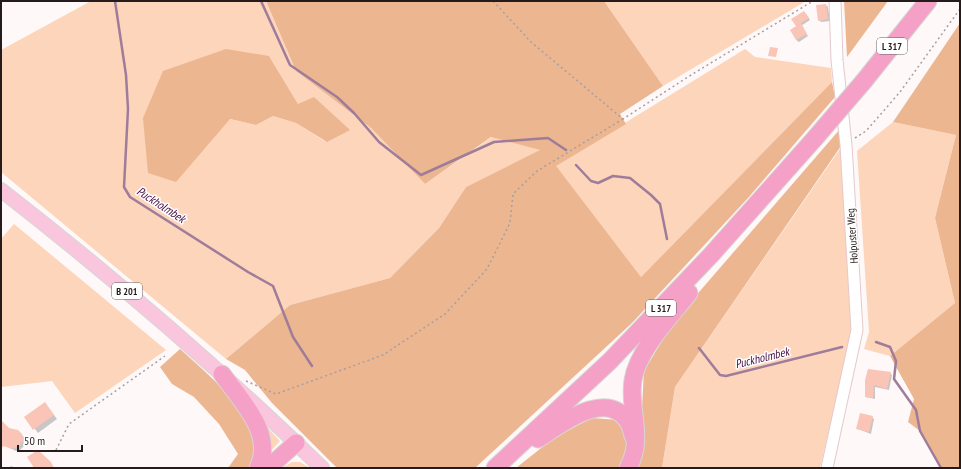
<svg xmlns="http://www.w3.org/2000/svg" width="961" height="469" font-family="'PT Sans Narrow',sans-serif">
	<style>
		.green { fill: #fcd5ba; fill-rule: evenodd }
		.forest { fill: #ecb690 }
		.shadow { fill: #0003 }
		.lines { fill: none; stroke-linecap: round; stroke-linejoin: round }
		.stream { stroke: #a07c9b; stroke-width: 2.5 }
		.building { fill: #fac4b7 }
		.minor-casing { stroke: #e5c9cb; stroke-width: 13 }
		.major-casing { stroke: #d8d6d6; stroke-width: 16 }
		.highway-casing { stroke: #d8d6d6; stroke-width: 19 }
		.path { stroke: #a79fa0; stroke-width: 1.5; stroke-dasharray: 2 3; stroke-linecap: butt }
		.minor { stroke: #fff; stroke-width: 11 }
		.major { stroke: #f9c6dd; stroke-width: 14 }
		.highway { stroke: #f5a0c7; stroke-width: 17 }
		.highway-bridge-casing { stroke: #d8d6d6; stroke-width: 19; stroke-linecap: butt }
		.highway-bridge { stroke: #f5a0c7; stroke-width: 17 }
		.labels { text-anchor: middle; stroke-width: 3; stroke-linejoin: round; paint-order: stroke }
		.shield { fill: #fff; stroke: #665f60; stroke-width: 1 }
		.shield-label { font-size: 10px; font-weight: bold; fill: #251b1c }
		.street-label { font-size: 11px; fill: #251b1c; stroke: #fff }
		.water-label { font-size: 12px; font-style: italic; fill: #440b43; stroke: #fff }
	</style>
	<rect width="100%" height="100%" fill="#fef8f8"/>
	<g class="green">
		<path d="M91 1H266L296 71 371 128 425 184 492 137 541 150 466 187 439 228 390 278 290 305 226 359 1 172V50ZM269 56 298 104 326 142 296 123 273 116 256 125 229 119Z"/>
		<polygon points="604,1 806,1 663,86"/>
		<polygon points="745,49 755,57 831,68 832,82 641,277 555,166"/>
		<polygon points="893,122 956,135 935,218 955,303 890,356 864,349 869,332 857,151"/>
		<polygon points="842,146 852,331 820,468 662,468 675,387"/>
		<polygon points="14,224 166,350 75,413 52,381 1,387 1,239"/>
		<polygon points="266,426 280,441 270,452"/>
		<polygon points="292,462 300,462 310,468 282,468"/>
	</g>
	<g class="forest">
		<polygon points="266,1 604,1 663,86 620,114 626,124 556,166 641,277 832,82 835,97 748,198 632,323 475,468 337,468 272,403 245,370 226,359 290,305 390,278 439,228 466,187 540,150 491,137 425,184 371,128 296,71"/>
		<polygon points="844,1 888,1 847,57"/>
		<polygon points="960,23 960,468 941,468 920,431 908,422 914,399 890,356 955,303 935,218 956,135 893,122"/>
		<polygon points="226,49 269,56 298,104 314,97 350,130 327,142 296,123 273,116 256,125 230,119 176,182 148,173 143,118 163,71"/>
		<polygon points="841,128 841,146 675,387 662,468 634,468 640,459 644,429 642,407 644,371 674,321"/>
		<path d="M180 349C211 377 245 404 257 447 259 453 256 462 255 468H228L238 454 219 424 194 397 172 384 160 367Z"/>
		<path d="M592 418 619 420C634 441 630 445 621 468H516L555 437Z"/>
	</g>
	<g class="shadow">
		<polygon points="826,5 828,7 830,21 821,22 819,20 817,6"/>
		<polygon points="806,14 810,20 801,26 808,36 799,42 796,40 797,27 793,20"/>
		<polygon points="868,370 890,373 892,375 889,390 875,387 875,399 866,397"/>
		<polygon points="48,407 57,419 38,433 26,417"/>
		<polygon points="872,417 874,419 871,434 858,429"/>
		<polygon points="1,421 9,429 18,431 25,438 24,446 19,451 16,451 5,446 1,431"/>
		<polygon points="12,466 14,468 6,468"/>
	</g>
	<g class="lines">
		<g class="stream">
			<polyline points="115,1 126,75 128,109 124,187 130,197 248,272 273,286 293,337 312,366"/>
			<polyline points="261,1 290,65 337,97 354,113 379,142 421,175 494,142 548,138 566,150"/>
			<polyline points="576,165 591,181 598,183 613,176 630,178 651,195 660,204 667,239"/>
			<polyline points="876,342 890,347 896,361 894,379 916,410 920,431 941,468"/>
			<polyline points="699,348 720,375 726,376 842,347"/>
		</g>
	</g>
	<g class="building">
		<polygon points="826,4 828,19 818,21 816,5"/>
		<polygon points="804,11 809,18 796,26 791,19"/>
		<polygon points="801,23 807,34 796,40 790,30"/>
		<polygon points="770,47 778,48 776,57 768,56"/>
		<polygon points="868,369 891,372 887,389 874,385 873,398 865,397 865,380"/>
		<polygon points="45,402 54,415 33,430 24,417"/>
		<polygon points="860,413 873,416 869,432 856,429"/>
		<polygon points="1,420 9,428 18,430 22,434 23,440 19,446 12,449 4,446 1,448"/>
		<polygon points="38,450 51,462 54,468 34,468 27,457"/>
	</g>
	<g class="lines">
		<defs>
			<polyline id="minor" points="827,468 857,330 846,145 837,60 835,1"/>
			<path id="major" d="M1 190C113 277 220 369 322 468"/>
			<g id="highway">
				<polyline points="864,81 928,1"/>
				<path d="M222 374C241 401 275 434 258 468"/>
				<path d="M538 439C561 424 607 387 629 423 631 427 632 433 634 438"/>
				<polyline points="268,468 296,443"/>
				<polyline points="495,468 610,361 711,255 816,137"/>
				<path d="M628 468C645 437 628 410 633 380 638 350 670 317 689 293"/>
			</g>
		</defs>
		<use href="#minor" class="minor-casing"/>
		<use href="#major" class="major-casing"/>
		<use href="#highway" class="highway-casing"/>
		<g class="path">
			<polyline points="493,1 531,42 623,119 691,75 813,1"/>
			<polyline points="855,138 866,131 900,92 960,9"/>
			<polyline points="246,381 276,394 383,355 445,314 487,269 510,223 513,194 537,171 623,119"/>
			<polyline points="56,450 69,424 165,356"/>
		</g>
		<use href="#minor" class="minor"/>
		<use href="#major" class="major"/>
		<use href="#highway" class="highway"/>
		<defs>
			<polyline id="highway-bridge" points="816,137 864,81"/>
		</defs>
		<use href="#highway-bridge" class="highway-bridge-casing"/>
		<use href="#highway-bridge" class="highway-bridge"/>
	</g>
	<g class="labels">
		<g class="shield">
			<rect x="877" y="38" width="30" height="16" rx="3"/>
			<rect x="112" y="283" width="30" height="16" rx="3"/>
			<rect x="646" y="300" width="30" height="16" rx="3"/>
		</g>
		<g class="shield-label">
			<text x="892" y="50">L 317</text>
			<text x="127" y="295">B 201</text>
			<text x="661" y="312">L 317</text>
		</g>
		<g class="street-label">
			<text transform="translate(852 236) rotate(-94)" y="4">Holpuster Weg</text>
		</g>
		<g class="water-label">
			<text transform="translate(161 205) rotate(33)" y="4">Puckholmbek</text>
			<text transform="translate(762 358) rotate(-14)" y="4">Puckholmbek</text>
		</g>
	</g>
	<rect width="961" height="469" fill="none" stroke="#251b1c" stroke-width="4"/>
	<path d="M18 445v6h64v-6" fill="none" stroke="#251b1c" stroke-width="2"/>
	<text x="24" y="445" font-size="12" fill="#251b1c" stroke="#ffffff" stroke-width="3" paint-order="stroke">50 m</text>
</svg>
